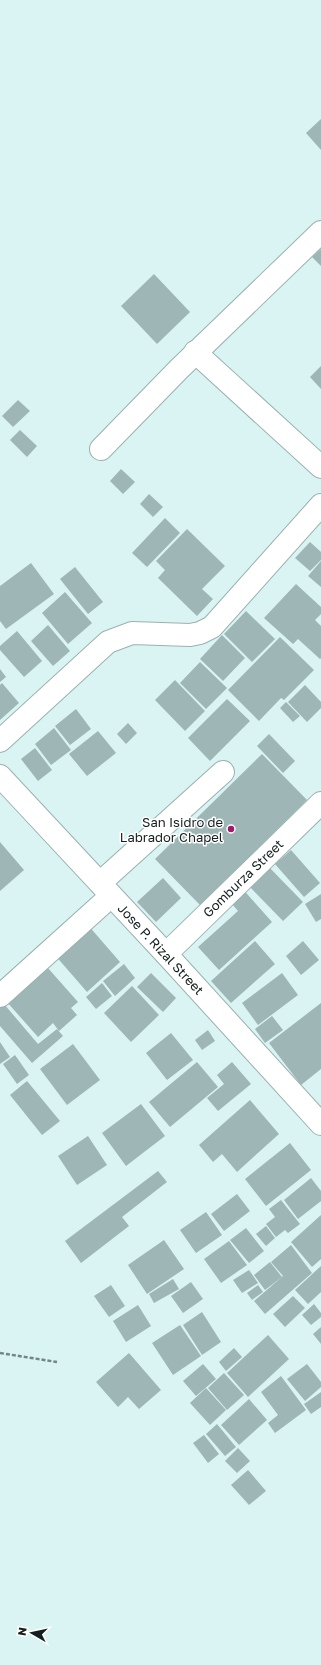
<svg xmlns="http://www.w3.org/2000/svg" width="321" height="1665" font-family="'Golos Text',sans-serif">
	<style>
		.building { fill: #9fb6b7 }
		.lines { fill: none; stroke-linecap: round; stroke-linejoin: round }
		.minor-casing { stroke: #9ab1b2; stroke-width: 24 }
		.path { stroke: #748585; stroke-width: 2.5; stroke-dasharray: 4 2; stroke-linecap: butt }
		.minor { stroke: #fff; stroke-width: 22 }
		.poi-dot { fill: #9e1b6c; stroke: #fff; stroke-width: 1.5 }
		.labels { text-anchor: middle; stroke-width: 3; stroke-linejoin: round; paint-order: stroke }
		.poi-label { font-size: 13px; fill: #161f1f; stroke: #fff; text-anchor: end }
		.street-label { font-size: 13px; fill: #161f1f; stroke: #fff }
	</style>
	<rect width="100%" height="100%" fill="#daf3f3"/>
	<g class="building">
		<polygon points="321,119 321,150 306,133"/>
		<polygon points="321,249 321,266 312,257"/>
		<polygon points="154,274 190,312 157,344 121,306"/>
		<polygon points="321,366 321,389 310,377"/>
		<polygon points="18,400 30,411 13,427 2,416"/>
		<polygon points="20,430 37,446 27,457 10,440"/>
		<polygon points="121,469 135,482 123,494 110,481"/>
		<polygon points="149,494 163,507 153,517 140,504"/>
		<polygon points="165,518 180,533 147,567 132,553"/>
		<polygon points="187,529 225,566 202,589 213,599 197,616 158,578 165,570 156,561"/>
		<polygon points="310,542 321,552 321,560 310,571 295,558"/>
		<polygon points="321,561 321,587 308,576"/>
		<polygon points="31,563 54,594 6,629 0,621 0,586"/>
		<polygon points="75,567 103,602 88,614 60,579"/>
		<polygon points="296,584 321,607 321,614 315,620 321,626 321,658 320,659 298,639 293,644 264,618"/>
		<polygon points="65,592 92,623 68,644 42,613"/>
		<polygon points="246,611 275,639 252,662 224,634"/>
		<polygon points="48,625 70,651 53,666 31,641"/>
		<polygon points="17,631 42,661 24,677 0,650 0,646"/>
		<polygon points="222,635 245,658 223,681 200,659"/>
		<polygon points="280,637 314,670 284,700 281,698 259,721 228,690"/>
		<polygon points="200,662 227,688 206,709 180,683"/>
		<polygon points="0,669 6,677 0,682"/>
		<polygon points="175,680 205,711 185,731 155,700"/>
		<polygon points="2,683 19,703 0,720 0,685"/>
		<polygon points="305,685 321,702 321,708 307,722 288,702"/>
		<polygon points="227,699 250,721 210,761 188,738"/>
		<polygon points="286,702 300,716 293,722 280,708"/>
		<polygon points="76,709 91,729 70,745 55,726"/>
		<polygon points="128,723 137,733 126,744 117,734"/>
		<polygon points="54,728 71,750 51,765 35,744"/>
		<polygon points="98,731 116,753 87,776 69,754"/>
		<polygon points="269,734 295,761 283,773 257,746"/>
		<polygon points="35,748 52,770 38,781 21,759"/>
		<polygon points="262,754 307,800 200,905 155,859"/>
		<polygon points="0,842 24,870 0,891"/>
		<polygon points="291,850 320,883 304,897 275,864"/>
		<polygon points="265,863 303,902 283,921 245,882"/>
		<polygon points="163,878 181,898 156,922 137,902"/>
		<polygon points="240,886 272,922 219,970 198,947 238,911 227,898"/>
		<polygon points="321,894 321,919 316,922 305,904"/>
		<polygon points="87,924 120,962 87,992 54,954"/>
		<polygon points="255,941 275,964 231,1003 211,981"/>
		<polygon points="303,941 319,960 301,975 286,956"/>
		<polygon points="124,964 135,978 115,996 103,981"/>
		<polygon points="47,967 78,1002 71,1008 77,1015 59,1031 53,1023 38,1037 7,1002"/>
		<polygon points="151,973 176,998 163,1012 137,987"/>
		<polygon points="282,973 298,995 258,1025 242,1003"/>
		<polygon points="102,983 112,996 96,1009 86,997"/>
		<polygon points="132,986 159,1015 131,1042 104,1013"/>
		<polygon points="321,1003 321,1069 301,1085 269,1043"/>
		<polygon points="4,1004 38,1044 57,1029 63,1036 32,1063 0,1026 0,1007"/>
		<polygon points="272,1016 283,1030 265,1043 255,1029"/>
		<polygon points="208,1030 215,1041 202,1050 195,1040"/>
		<polygon points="171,1033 193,1060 167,1080 146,1053"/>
		<polygon points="0,1042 10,1057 0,1064"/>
		<polygon points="73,1044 100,1080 67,1105 40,1069"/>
		<polygon points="15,1055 29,1075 17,1084 3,1064"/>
		<polygon points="197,1062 218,1087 170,1127 149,1102"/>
		<polygon points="232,1062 251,1084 218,1111 207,1098 224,1084 217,1075"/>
		<polygon points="27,1081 60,1121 42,1135 10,1095"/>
		<polygon points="250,1100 279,1134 237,1172 222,1154 213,1162 199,1145"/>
		<polygon points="141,1104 165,1136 126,1166 102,1133"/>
		<polygon points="88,1136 107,1165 77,1185 58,1156"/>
		<polygon points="290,1143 311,1170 266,1206 245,1179"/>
		<polygon points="158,1171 167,1182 122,1217 129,1226 81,1263 65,1241"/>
		<polygon points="311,1178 321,1191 321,1201 298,1219 284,1200"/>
		<polygon points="237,1194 250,1211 224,1231 211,1214"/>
		<polygon points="281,1200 300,1224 288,1233 285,1230 276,1237 266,1224 275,1217 269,1209"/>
		<polygon points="206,1212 222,1235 196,1253 180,1230"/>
		<polygon points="321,1215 321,1259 312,1267 291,1242"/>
		<polygon points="266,1226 275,1238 266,1246 256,1234"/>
		<polygon points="246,1228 264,1251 249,1263 230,1240"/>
		<polygon points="164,1240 184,1269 147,1294 128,1265"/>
		<polygon points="229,1241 247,1265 221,1283 204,1259"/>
		<polygon points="291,1245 312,1273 265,1314 254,1301 283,1276 271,1262"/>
		<polygon points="270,1262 282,1277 265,1290 254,1275"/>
		<polygon points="321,1266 321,1292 308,1304 295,1290"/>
		<polygon points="249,1270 258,1283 242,1293 233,1280"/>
		<polygon points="173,1279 179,1289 154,1303 149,1294"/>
		<polygon points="191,1282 203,1299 183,1313 171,1296"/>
		<polygon points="111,1285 125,1306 109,1317 94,1296"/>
		<polygon points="258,1285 263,1292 252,1300 247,1293"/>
		<polygon points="293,1296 305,1308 285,1327 273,1314"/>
		<polygon points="314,1304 321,1313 321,1317 311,1325 302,1315"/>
		<polygon points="138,1305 151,1326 126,1342 113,1321"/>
		<polygon points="202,1312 221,1342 202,1355 183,1325"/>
		<polygon points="180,1325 201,1356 173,1375 152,1343"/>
		<polygon points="321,1327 321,1344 313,1334"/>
		<polygon points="268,1335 289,1359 248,1397 227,1373"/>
		<polygon points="234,1348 242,1357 226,1371 219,1362"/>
		<polygon points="129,1353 161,1390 139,1409 128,1397 118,1407 96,1382"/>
		<polygon points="203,1364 216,1379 196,1396 183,1381"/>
		<polygon points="307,1364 321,1382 321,1387 305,1401 287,1379"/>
		<polygon points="224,1373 244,1395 227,1410 208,1388"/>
		<polygon points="281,1376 306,1410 275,1433 268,1423 278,1415 261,1392"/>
		<polygon points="206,1388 226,1410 210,1425 190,1403"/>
		<polygon points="321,1392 321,1407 311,1414 304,1404"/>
		<polygon points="249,1399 267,1420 239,1445 221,1425"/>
		<polygon points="217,1424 236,1447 225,1456 206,1434"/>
		<polygon points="204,1435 219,1454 208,1463 193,1443"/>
		<polygon points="238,1448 250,1461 237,1473 225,1461"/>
		<polygon points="248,1470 266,1491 249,1505 231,1485"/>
	</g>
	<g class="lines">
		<defs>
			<g id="minor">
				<polyline points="195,352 321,467"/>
				<polyline points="101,449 179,369 321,232"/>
				<polyline points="0,741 108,642 132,633 190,635 200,633 212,627 321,505"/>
				<polyline points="0,776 166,954 321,1124"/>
				<polyline points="100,883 223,772"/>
				<polyline points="166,954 321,803"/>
				<polyline points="0,996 111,896"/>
			</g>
		</defs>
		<use href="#minor" class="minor-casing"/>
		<polyline class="path" points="0,1353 57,1362"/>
		<use href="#minor" class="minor"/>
	</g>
	<circle class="poi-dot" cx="231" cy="829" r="4"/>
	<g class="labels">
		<g class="poi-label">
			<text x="223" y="827">San Isidro de<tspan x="223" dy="15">Labrador Chapel</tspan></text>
		</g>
		<g class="street-label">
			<text transform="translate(243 878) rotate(-44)" y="5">Gomburza Street</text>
			<text transform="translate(161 949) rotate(47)" y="5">Jose P. Rizal Street</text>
		</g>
	</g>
	<g transform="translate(32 1633) rotate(279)" stroke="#ffffff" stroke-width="3" paint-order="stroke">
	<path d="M0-3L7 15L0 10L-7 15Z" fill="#161f1f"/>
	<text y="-6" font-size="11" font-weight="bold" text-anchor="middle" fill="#161f1f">N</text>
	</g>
</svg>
